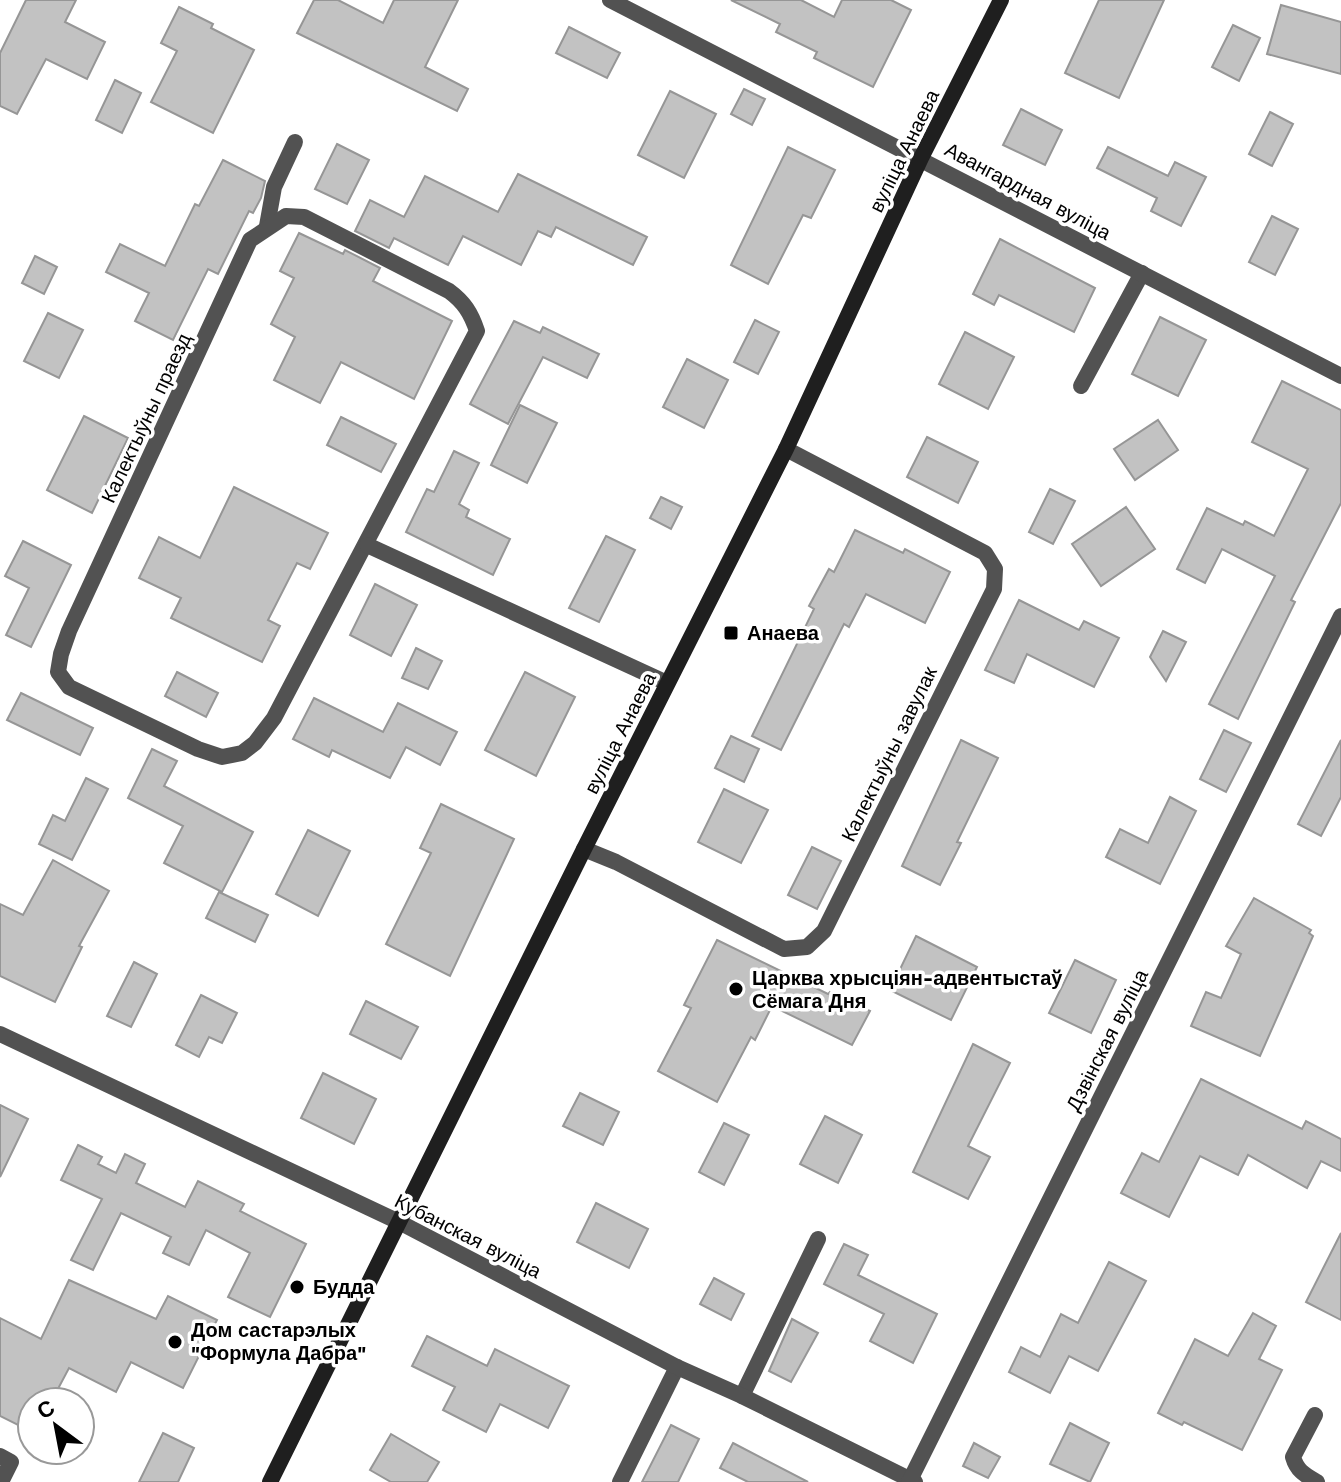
<svg xmlns="http://www.w3.org/2000/svg" width="1341" height="1482" font-family="'Work Sans',sans-serif">
	<style>
		.building { fill: #c2c2c2; stroke: #969696; stroke-width: 2 }
		.lines { fill: none; stroke-linecap: round; stroke-linejoin: round }
		.lane { stroke: #525252; stroke-width: 16 }
		.street { stroke: #525252; stroke-width: 16 }
		.secondary { stroke: #1f1f1f; stroke-width: 16 }
		.poi-dot { fill: #000; stroke: #fff; stroke-width: 3 }
		.labels { text-anchor: middle; stroke-width: 7; stroke-linejoin: round; paint-order: stroke }
		.street-label { font-size: 20px; fill: #000; stroke: #fff }
		.poi-label { font-size: 20px; font-weight: bold; fill: #000; stroke: #fff; text-anchor: start }
	</style>
	<rect width="100%" height="100%" fill="#fff"/>
	<g class="building">
		<polygon points="26,0 76,0 65,22 105,42 87,79 46,59 17,114 0,106 0,53"/>
		<polygon points="314,0 338,0 383,23 394,0 458,0 425,67 468,89 457,111 297,33"/>
		<polygon points="731,0 801,0 834,17 842,0 891,0 911,10 873,87 814,58 817,52 776,32 780,24"/>
		<polygon points="1099,0 1164,0 1119,98 1065,73"/>
		<polygon points="1281,5 1341,22 1341,74 1267,54"/>
		<polygon points="179,7 213,24 211,28 254,50 213,133 151,102 177,51 161,43"/>
		<polygon points="1233,25 1260,38 1239,81 1212,67"/>
		<polygon points="569,27 620,53 607,78 556,53"/>
		<polygon points="115,80 141,93 122,133 96,120"/>
		<polygon points="744,89 765,99 752,125 731,114"/>
		<polygon points="670,91 716,114 684,178 638,155"/>
		<polygon points="1021,109 1062,130 1045,165 1003,145"/>
		<polygon points="1270,112 1293,124 1272,166 1249,154"/>
		<polygon points="337,144 369,160 347,204 315,189"/>
		<polygon points="788,147 835,170 811,218 803,215 768,284 731,265"/>
		<polygon points="1108,147 1168,176 1175,162 1206,177 1181,226 1151,211 1157,198 1097,168"/>
		<polygon points="223,160 265,181 261,198 253,213 249,211 218,274 208,269 173,340 135,321 149,293 106,272 120,244 165,266 195,204 199,206"/>
		<polygon points="518,174 647,237 633,265 556,227 551,237 538,231 521,265 463,236 448,265 394,238 389,248 355,231 370,200 404,217 425,176 498,212"/>
		<polygon points="1272,216 1298,229 1275,275 1249,262"/>
		<polygon points="299,233 343,254 345,250 380,268 373,281 452,321 414,399 341,362 320,403 274,380 295,337 271,324 294,278 280,271"/>
		<polygon points="1000,239 1095,288 1074,332 999,295 994,305 973,294"/>
		<polygon points="35,256 57,267 44,294 22,283"/>
		<polygon points="48,313 83,330 59,378 24,361"/>
		<polygon points="1160,317 1206,340 1178,396 1132,374"/>
		<polygon points="755,320 779,332 758,374 734,362"/>
		<polygon points="514,321 540,333 543,327 599,354 587,378 543,357 508,424 470,404"/>
		<polygon points="965,332 1014,357 988,409 939,384"/>
		<polygon points="687,359 728,380 704,428 663,407"/>
		<polygon points="1282,381 1341,410 1341,503 1291,600 1295,602 1238,719 1209,704 1275,576 1222,549 1205,583 1177,569 1207,508 1243,525 1245,521 1274,536 1308,469 1252,442"/>
		<polygon points="520,405 557,423 527,483 491,465"/>
		<polygon points="84,416 128,438 92,513 47,490"/>
		<polygon points="341,417 396,444 381,472 327,445"/>
		<polygon points="1158,420 1178,450 1135,480 1114,449"/>
		<polygon points="927,437 978,462 958,503 907,477"/>
		<polygon points="454,451 479,463 459,504 469,510 466,517 510,539 493,575 406,532 427,489 434,492"/>
		<polygon points="234,487 328,533 310,569 297,563 268,620 280,626 262,662 171,618 181,598 139,578 159,537 200,558"/>
		<polygon points="1050,489 1075,501 1053,544 1029,532"/>
		<polygon points="661,497 682,507 671,529 650,518"/>
		<polygon points="1126,507 1155,549 1101,586 1072,544"/>
		<polygon points="855,530 903,553 905,549 950,572 925,623 866,594 849,627 844,624 781,750 752,736 814,609 809,606 829,569 834,572"/>
		<polygon points="606,536 635,550 599,622 569,608"/>
		<polygon points="23,541 71,565 31,647 6,635 29,588 5,576"/>
		<polygon points="375,584 417,605 391,656 350,635"/>
		<polygon points="1019,600 1079,630 1084,621 1119,638 1094,687 1027,654 1014,683 985,670"/>
		<polygon points="1163,631 1186,642 1166,681 1150,657"/>
		<polygon points="416,648 442,661 428,689 402,678"/>
		<polygon points="177,672 218,693 206,717 165,696"/>
		<polygon points="525,672 575,697 536,776 485,750"/>
		<polygon points="21,693 93,728 80,755 7,720"/>
		<polygon points="314,698 383,732 398,703 457,732 440,765 406,747 390,778 332,750 329,757 293,739"/>
		<polygon points="1224,730 1251,743 1226,792 1200,779"/>
		<polygon points="731,736 759,749 744,782 715,768"/>
		<polygon points="961,740 998,758 957,842 961,843 940,885 902,866"/>
		<polygon points="1341,740 1341,797 1321,836 1298,824"/>
		<polygon points="152,749 177,761 164,786 253,832 222,892 164,863 183,826 128,798"/>
		<polygon points="86,778 108,789 72,860 39,844 53,815 65,821"/>
		<polygon points="724,789 768,810 741,863 698,842"/>
		<polygon points="1170,797 1196,811 1160,884 1106,857 1120,829 1148,843"/>
		<polygon points="441,804 514,839 450,976 386,944 431,853 420,848"/>
		<polygon points="308,830 350,851 318,916 276,894"/>
		<polygon points="812,847 841,861 817,909 788,895"/>
		<polygon points="53,860 109,891 79,946 82,947 55,1002 0,976 0,904 23,915"/>
		<polygon points="219,892 268,915 255,942 206,918"/>
		<polygon points="1254,898 1311,930 1309,933 1313,936 1260,1056 1191,1026 1206,992 1221,998 1241,954 1226,946"/>
		<polygon points="916,936 977,967 951,1020 890,990"/>
		<polygon points="717,940 828,994 830,992 870,1011 852,1045 772,1006 755,1040 751,1037 717,1102 658,1071 691,1008 684,1005"/>
		<polygon points="1075,960 1116,980 1091,1033 1049,1013"/>
		<polygon points="134,962 157,974 131,1027 107,1016"/>
		<polygon points="201,995 237,1013 222,1043 209,1037 199,1057 176,1045"/>
		<polygon points="366,1001 418,1027 401,1059 350,1034"/>
		<polygon points="973,1044 1010,1063 968,1146 990,1157 968,1199 913,1172"/>
		<polygon points="323,1073 376,1099 354,1144 301,1118"/>
		<polygon points="1201,1079 1302,1129 1306,1121 1341,1139 1341,1171 1321,1161 1307,1188 1248,1155 1238,1175 1200,1156 1169,1217 1121,1193 1142,1153 1159,1162"/>
		<polygon points="580,1093 619,1112 603,1145 563,1126"/>
		<polygon points="0,1105 28,1119 0,1177"/>
		<polygon points="825,1116 862,1135 838,1183 800,1164"/>
		<polygon points="724,1123 749,1135 724,1185 699,1172"/>
		<polygon points="78,1145 102,1157 98,1164 116,1173 125,1154 145,1164 136,1183 185,1207 198,1181 244,1204 240,1211 306,1244 270,1317 228,1297 250,1253 206,1230 189,1265 163,1253 171,1237 121,1213 93,1270 71,1260 102,1199 61,1180"/>
		<polygon points="596,1203 648,1229 629,1268 577,1242"/>
		<polygon points="1341,1233 1341,1320 1306,1302"/>
		<polygon points="844,1244 868,1255 858,1275 937,1314 913,1363 870,1341 884,1314 824,1284"/>
		<polygon points="1109,1262 1146,1281 1098,1371 1069,1356 1050,1393 1009,1372 1021,1347 1040,1357 1061,1314 1078,1323"/>
		<polygon points="714,1278 744,1294 731,1320 700,1304"/>
		<polygon points="69,1280 156,1319 168,1296 217,1320 183,1388 131,1362 116,1392 69,1368 51,1402 32,1402 32,1432 0,1416 0,1318 41,1339"/>
		<polygon points="1253,1313 1276,1326 1259,1359 1282,1370 1242,1450 1184,1422 1182,1425 1158,1413 1195,1339 1228,1356"/>
		<polygon points="792,1319 818,1333 791,1382 769,1371"/>
		<polygon points="427,1336 487,1366 495,1349 569,1386 548,1428 500,1404 486,1432 443,1410 455,1387 412,1366"/>
		<polygon points="1070,1423 1109,1443 1090,1482 1050,1464"/>
		<polygon points="671,1425 699,1439 678,1482 642,1482"/>
		<polygon points="163,1433 194,1448 178,1482 139,1482"/>
		<polygon points="391,1434 439,1462 427,1482 391,1482 370,1470"/>
		<polygon points="733,1443 808,1482 748,1482 720,1468"/>
		<polygon points="974,1443 1000,1457 988,1478 963,1466"/>
	</g>
	<g class="lines">
		<g class="lane">
			<polyline points="267,226 274,187 295,142"/>
			<polyline points="1081,386 1142,273"/>
			<polyline points="742,1396 818,1239"/>
			<path d="M1315 1415 1293 1457C1297 1471 1305 1475 1317 1482"/>
			<polyline points="620,1482 677,1367"/>
		</g>
		<g class="street">
			<polyline points="610,0 1341,376"/>
			<path d="M286 216 304 217 449 291C464 302 471 313 477 331L274 718 255 743 242 753 222 757 198 749 69 687 58 672 61 654 69 631 250 240Z"/>
			<polyline points="367,545 667,683"/>
			<polyline points="584,849 616,862 784,949 807,947 824,931 994,589 995,569 985,553 786,449"/>
			<polyline points="0,1034 399,1222 677,1367 742,1396 915,1482"/>
			<polyline points="0,1456 11,1462 1,1482"/>
			<polyline points="909,1482 1341,616"/>
		</g>
		<polyline class="secondary" points="270,1482 584,849 786,449 921,158 1001,0"/>
	</g>
	<g class="poi-dot">
		<rect x="723" y="625" width="16" height="16" rx="4"/>
		<circle cx="736" cy="989" r="8"/>
		<circle cx="297" cy="1287" r="8"/>
		<circle cx="175" cy="1342" r="8"/>
	</g>
	<g class="labels">
		<g class="street-label">
			<text transform="translate(904 151) rotate(-64)" y="7">вуліца Анаева</text>
			<text transform="translate(1028 191) rotate(28)" y="7">Авангардная вуліца</text>
			<text transform="translate(146 418) rotate(-65)" y="7">Калектыўны праезд</text>
			<text transform="translate(620 733) rotate(-63)" y="7">вуліца Анаева</text>
			<text transform="translate(889 754) rotate(-64)" y="7">Калектыўны завулак</text>
			<text transform="translate(1107 1040) rotate(-63)" y="7">Дзвінская вуліца</text>
			<text transform="translate(468 1236) rotate(27)" y="7">Кубанская вуліца</text>
		</g>
		<g class="poi-label">
			<text x="747" y="640">Анаева</text>
			<text x="752" y="985">Царква хрысціян-адвентыстаў<tspan x="752" dy="23">Сёмага Дня</tspan></text>
			<text x="313" y="1294">Будда</text>
			<text x="191" y="1337">Дом састарэлых<tspan x="191" dy="23">"Формула Дабра"</tspan></text>
		</g>
	</g>
	<g transform="translate(56 1426) rotate(328)"><circle r="38" fill="#ffffff" stroke="#999999" stroke-width="2"/>
	<path d="M0-6L14 30L0 20L-14 30Z" fill="#000000"/>
	<text y="-12" font-size="22" font-weight="bold" text-anchor="middle" fill="#000000">С</text>
	</g>
</svg>
